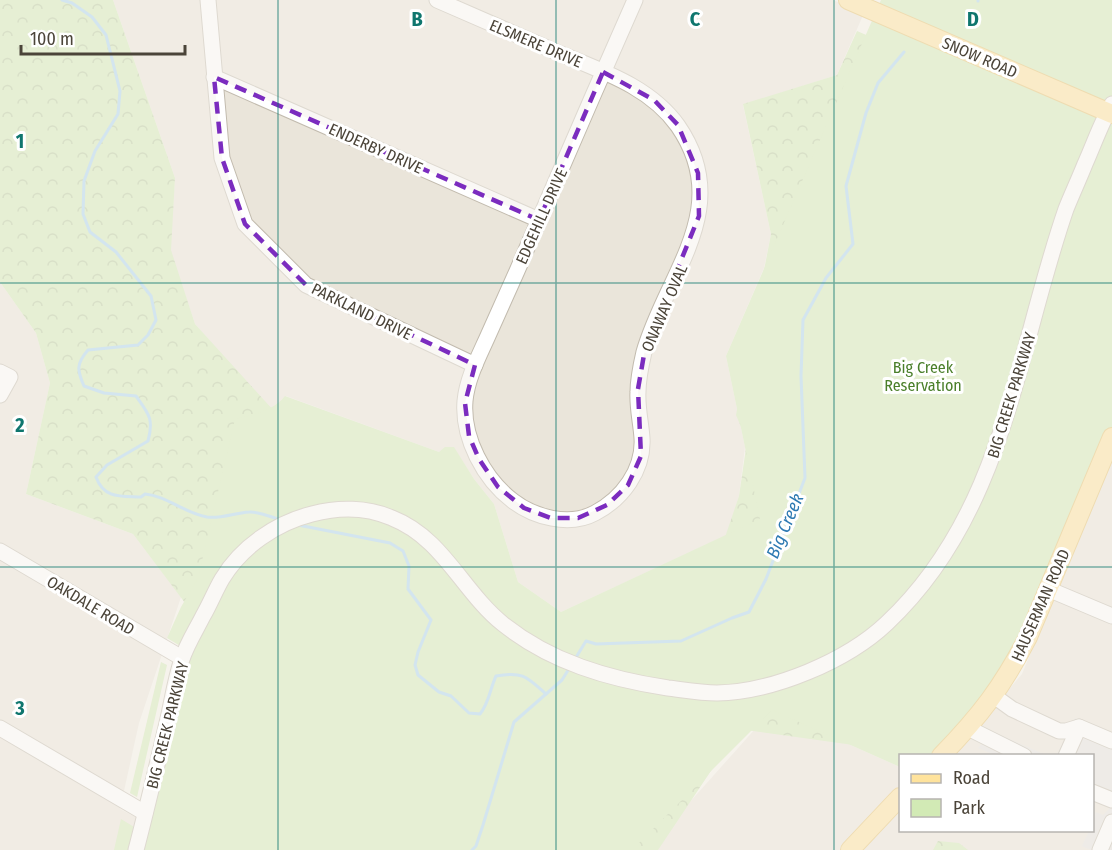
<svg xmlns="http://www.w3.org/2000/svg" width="1112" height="850" viewBox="0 0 1112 850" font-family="'Fira Sans Condensed',sans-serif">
  <defs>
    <pattern id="forest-crowns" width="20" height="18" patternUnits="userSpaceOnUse" patternTransform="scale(1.5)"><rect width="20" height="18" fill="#d2eab5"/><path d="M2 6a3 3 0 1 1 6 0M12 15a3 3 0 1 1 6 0" fill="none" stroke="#b6ca9c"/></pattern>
  </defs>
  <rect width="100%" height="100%" fill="#f6f3ec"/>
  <g fill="#eae5da">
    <path d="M113,0H833L864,13L837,75L743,105L771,234L764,268L726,356L745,447L739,496L727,535L561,612L518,582L494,504L474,479L454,448L439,452L286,396L270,410L195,324L170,250L175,178Z"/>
    <path d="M0,282L36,333L50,383L26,494L133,534L181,597L139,723L120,809L143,821L136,850H0Z"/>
    <path d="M1112,456V850H647L772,710L900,767V830H1092V756L952,755L1022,674Z"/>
  </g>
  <g fill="url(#forest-crowns)">
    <path d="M0,0H113L175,178L171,250L195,324L274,411L522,613L570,631L718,558L739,496L747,441L736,415L771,234L743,104L837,75L857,31L1112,141L882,749L739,729L658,850H169L216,644L133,534L26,494L50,383L36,333L0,282Z"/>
    <path d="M938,841L959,843L968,850H933Z"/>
  </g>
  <g fill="#d2eab5">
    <path d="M881,0H1112V433L1009,688L941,755L900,756V767L772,710L632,850H114L121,819L139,830L182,647L167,638L181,607L198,578L235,419C254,414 272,412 285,396L439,452L445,447H454L474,479L494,504L518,582L561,612L760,519L726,356Z"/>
    <path d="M161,662L167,665L137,797L130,793Z"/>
  </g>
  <g fill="#e5e3e0">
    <path d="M1075,718L1112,737V850H1091L1082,846L1089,831L1092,830L1093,822L1096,812L1103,815L1109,809V805L1093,798L1092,756H1056Z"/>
    <path d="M993,731L998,734L1046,755H995L978,748Z"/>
  </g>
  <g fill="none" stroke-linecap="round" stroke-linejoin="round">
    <g stroke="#a9d4f2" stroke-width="3">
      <path d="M62,0L72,3L92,17L106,35L120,91L118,114L95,151L84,181L83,214L90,232L116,252L151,296L156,320L148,335L138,345L88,350C76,364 77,370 84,386L104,393L136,396C149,414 154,419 148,441L107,465L96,477C104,499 121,496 141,497L145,494C167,496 184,513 207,517C221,519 234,513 249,512C258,511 271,517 281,520"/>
      <path d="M978,1V0"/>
      <path d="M298,525L390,543L403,551L409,566L408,589L431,620L418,652L415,665L418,675L439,692L451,696L469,713L480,714C489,703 490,689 496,676C523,671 527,677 546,694"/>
      <path d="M575,659L586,641L596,644L681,641L732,618L749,612L766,579L805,478L801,376L803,320L826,278L853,244L846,186L866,113L878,83L904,52"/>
      <path d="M472,850L476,846L483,825L514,722L562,680L570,667"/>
    </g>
    <g stroke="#c2bbae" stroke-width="17">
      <g id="minor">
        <path d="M208,0L222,158L245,224L306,285L475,365"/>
        <path d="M437,0C476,17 515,34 554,51C598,70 649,85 678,126C735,209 666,274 644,352C641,365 638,379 638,392C637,407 641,423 642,438C644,470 622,499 595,513C569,527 534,517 513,501C484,479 462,438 465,401C467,379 478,358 487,338C497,316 507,293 517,271C556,181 595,90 635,0"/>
        <path d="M214,77L539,220"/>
        <path d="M0,372L10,377L0,395"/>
        <path d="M0,551L182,658"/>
        <path d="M1048,589L1112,616"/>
        <path d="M994,696L1012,709L1059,731H1066L1079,727L1112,741"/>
        <path d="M0,728L145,813"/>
        <path d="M968,728L1024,756"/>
        <path d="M1066,756L1079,727"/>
        <path d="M1092,792L1112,800"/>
        <path d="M136,850C147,808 157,765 167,723C172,702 175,680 182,659C187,644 196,630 203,616C210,604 215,591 222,579C241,547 276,523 312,514C338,507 367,507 392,518C443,538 462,591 503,624C551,662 608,679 668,688C684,690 701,693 717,693C773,692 847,661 887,623C1005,512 1016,353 1066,209C1072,194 1079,179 1085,164C1094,144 1101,123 1112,104"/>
        <path d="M1100,850L1112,822"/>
      </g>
    </g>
    <g stroke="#e6c16a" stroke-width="20">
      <g id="major">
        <path d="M848,0L1112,114"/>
        <path d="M941,756C980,716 1003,686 1028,637L1112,437"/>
        <path d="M850,850L900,797"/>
      </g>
    </g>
    <use href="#minor" stroke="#fff" stroke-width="15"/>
    <use href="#major" stroke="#ffe39c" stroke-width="18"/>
  </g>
  <path d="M0 0H1112V850H0ZM603,72L654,100L678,125L698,173L699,216L645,349L638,389L641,456L628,485L607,505L578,518H551L524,508L498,487L479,459L469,436L465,403L475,365L306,285L245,224L222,158L214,77L539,220Z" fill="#f6f3ec" fill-opacity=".55" fill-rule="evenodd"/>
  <path fill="none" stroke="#7b2cbf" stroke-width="4.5" stroke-dasharray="12 8" stroke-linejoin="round" d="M603,72L654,100L678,125L698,173L699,216L645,349L638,389L641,456L628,485L607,505L578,518H551L524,508L498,487L479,459L469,436L465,403L475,365L306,285L245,224L222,158L214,77L539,220Z"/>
  <path fill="none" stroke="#0f766e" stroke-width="1.5" stroke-opacity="0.55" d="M278,0V850M556,0V850M834,0V850M0,283H1112M0,567H1112"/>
  <g text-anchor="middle" stroke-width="6" stroke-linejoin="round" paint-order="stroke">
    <g font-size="16" fill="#4b4439" stroke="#fff">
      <text transform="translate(536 43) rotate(23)" y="6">ELSMERE DRIVE</text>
      <text transform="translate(980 57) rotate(23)" y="6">SNOW ROAD</text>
      <text transform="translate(376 148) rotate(24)" y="6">ENDERBY DRIVE</text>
      <text transform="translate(541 216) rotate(-66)" y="6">EDGEHILL DRIVE</text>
      <text transform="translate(664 308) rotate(-67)" y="6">ONAWAY OVAL</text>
      <text transform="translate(362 311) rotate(26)" y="6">PARKLAND DRIVE</text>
      <text transform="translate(1011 395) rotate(-73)" y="6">BIG CREEK PARKWAY</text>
      <text transform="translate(91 605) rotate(31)" y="6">OAKDALE ROAD</text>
      <text transform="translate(1040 605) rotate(-66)" y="6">HAUSERMAN ROAD</text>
      <text transform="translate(167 725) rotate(-76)" y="6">BIG CREEK PARKWAY</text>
    </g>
    <g font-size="16" fill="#4a7f2a" stroke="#fff">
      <text x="923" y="373">Big Creek<tspan x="923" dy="18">Reservation</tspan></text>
    </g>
    <g font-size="18" font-style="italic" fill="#2e7ab2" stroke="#fff">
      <text transform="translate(785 526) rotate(-67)" y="6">Big Creek</text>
    </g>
  </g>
  <g font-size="20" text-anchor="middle" font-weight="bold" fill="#0f766e" stroke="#fff" stroke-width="6" stroke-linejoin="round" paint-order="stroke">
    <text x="417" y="26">B</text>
    <text x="695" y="26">C</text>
    <text x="973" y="26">D</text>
    <text x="20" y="148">1</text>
    <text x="20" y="432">2</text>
    <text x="20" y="715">3</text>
  </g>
  <rect x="899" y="754" width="195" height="78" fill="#ffffff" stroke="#b7b4b0" stroke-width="1.5"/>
  <rect x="911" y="774" width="30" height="9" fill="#ffe39c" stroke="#b7b4b0" stroke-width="1.5"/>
  <text x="953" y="784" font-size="18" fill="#4b4439">Road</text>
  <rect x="911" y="799" width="30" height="18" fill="#d2eab5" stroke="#b7b4b0" stroke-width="1.5"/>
  <text x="953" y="814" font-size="18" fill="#4b4439">Park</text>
  <path d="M21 45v9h164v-9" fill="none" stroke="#4b4439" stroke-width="3"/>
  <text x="30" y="45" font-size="18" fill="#4b4439" stroke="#ffffff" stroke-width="4.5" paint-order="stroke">100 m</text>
</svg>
